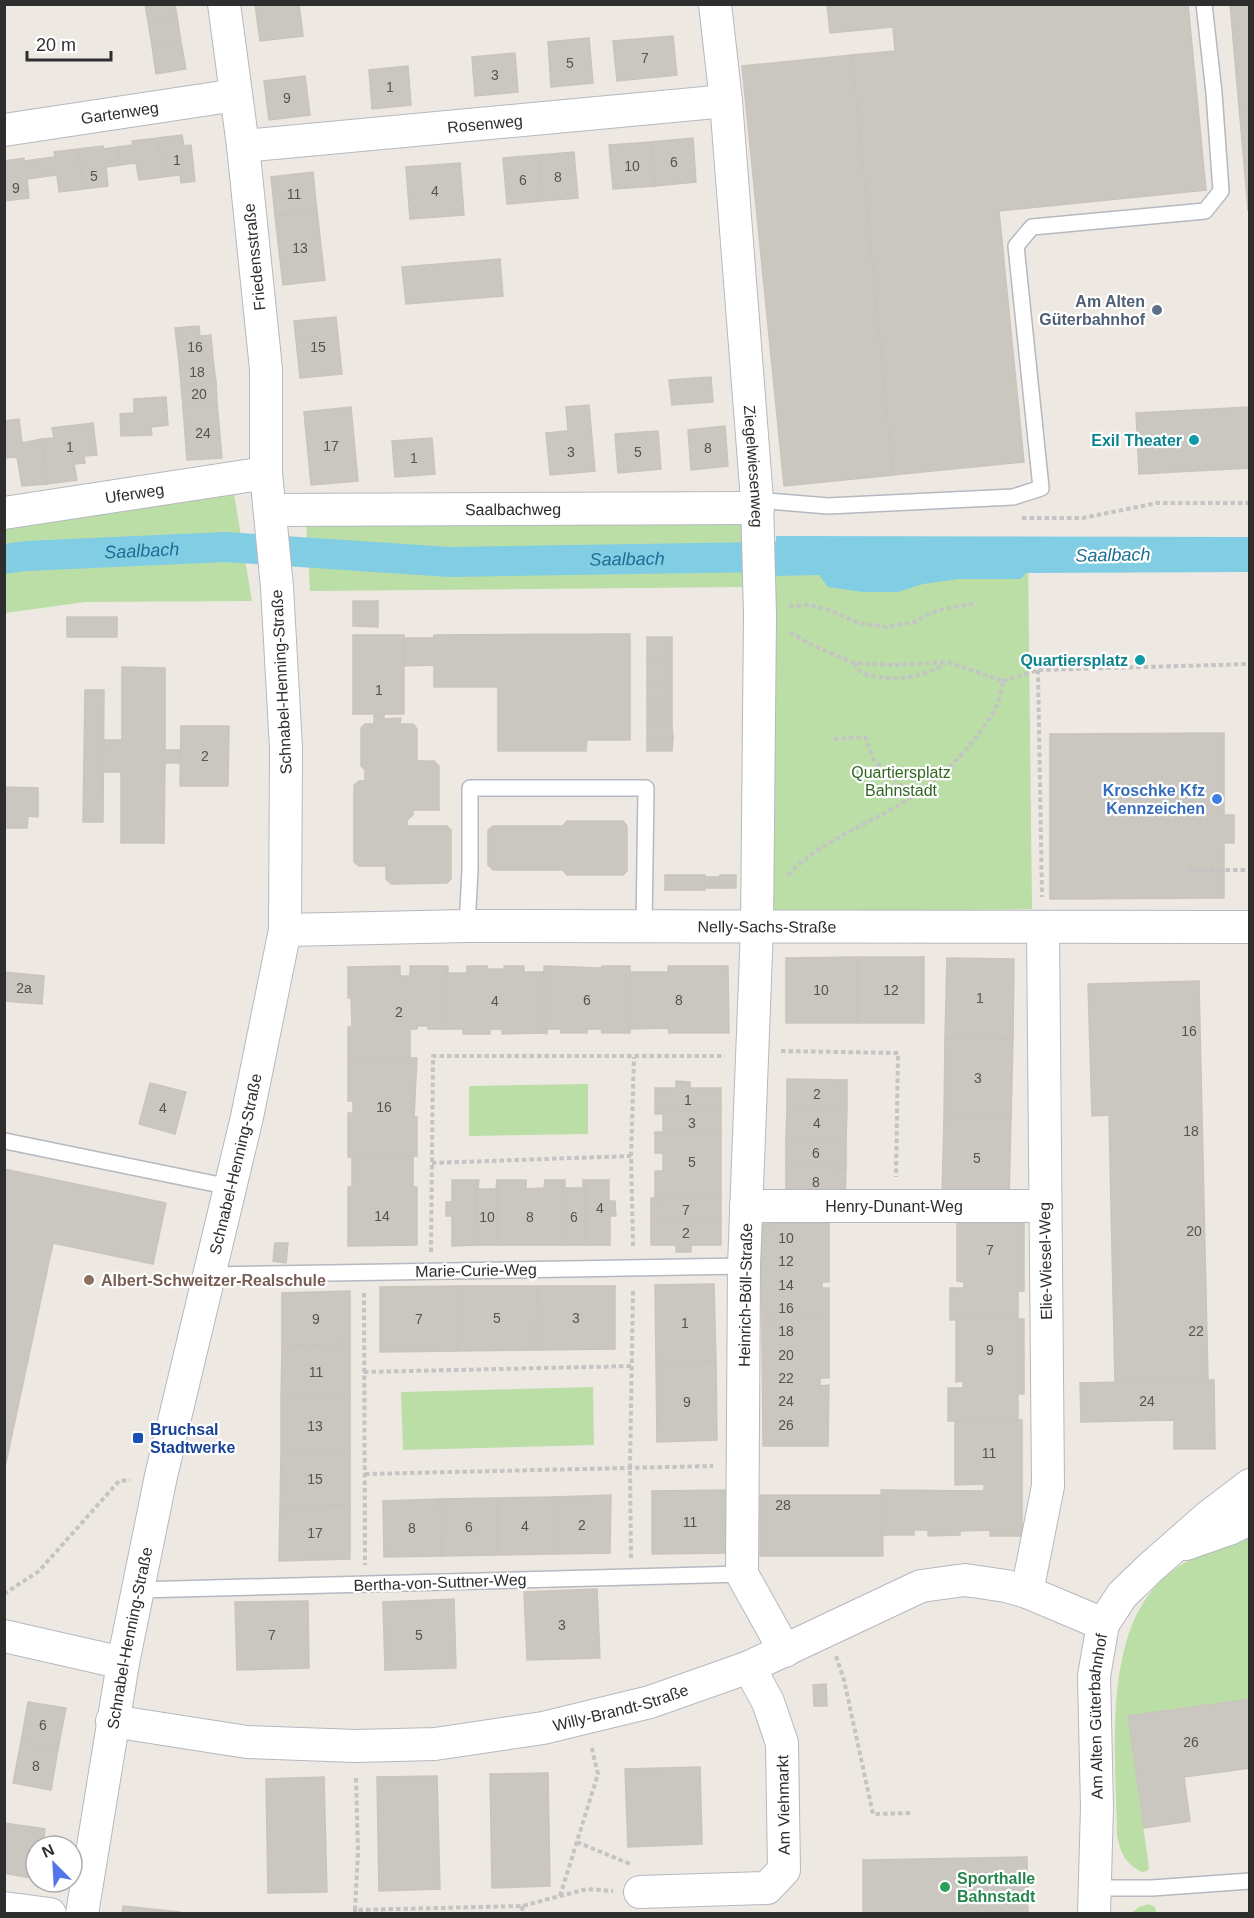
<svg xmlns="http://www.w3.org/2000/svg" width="1254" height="1918" viewBox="0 0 1254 1918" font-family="Arial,sans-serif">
  <rect width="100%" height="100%" fill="#eee8e2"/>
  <g fill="#badea5">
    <path d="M233,488L252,601L85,602L5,613V525Z"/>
    <path d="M744,518L743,587L310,591L306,521Z"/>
    <path d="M1028,554L1032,909L772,912L773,586L776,557Z"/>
    <path d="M588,1084V1134L469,1136V1086Z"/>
    <path d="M593,1387L594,1445L403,1450L401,1392Z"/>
    <path d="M1249,1531V1699L1128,1716L1149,1868L1147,1871L1142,1872C1125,1864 1120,1852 1117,1835C1116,1761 1102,1639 1159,1583C1184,1558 1218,1545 1249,1531Z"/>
    <path d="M1149,1904L1155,1907L1156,1913H1131L1139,1907Z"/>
  </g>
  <path fill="#81cde4" d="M776,536L1249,537V572L1026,573L1021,579H958L923,584L898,592H863L828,587L819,575L776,576Z"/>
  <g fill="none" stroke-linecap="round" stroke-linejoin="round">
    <path stroke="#81cde4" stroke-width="30" id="s1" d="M4,559L26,556L225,547L450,562L818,556"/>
  </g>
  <g fill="#cac6c0" stroke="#c9c4bc" stroke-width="1.5">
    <path d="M145,4H175L177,16L148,21Z"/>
    <path d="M255,4H299L303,36L260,41Z"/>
    <path d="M827,4H1188L1206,190L999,211L1024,462L893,475L852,55L895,51L893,27L830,33Z"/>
    <path d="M1230,4H1250V104L1239,106Z"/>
    <path d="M177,16L181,42L152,46L148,21Z"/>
    <path d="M673,36L677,75L617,81L613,41Z"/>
    <path d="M589,38L593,83L551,87L548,42Z"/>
    <path d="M181,42L186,69L156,74L152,46Z"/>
    <path d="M515,53L518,92L475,96L472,57Z"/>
    <path d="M852,55L893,475L784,486L742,66Z"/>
    <path d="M408,66L411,105L372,109L369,70Z"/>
    <path d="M305,76L310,115L269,120L264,81Z"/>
    <path d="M1250,104V210H1248L1239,106Z"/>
    <path d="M182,135L184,146L191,145L195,181L181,183L180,175L163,177L158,138Z"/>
    <path d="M158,138L163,177L139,180L136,163L120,165L118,147L133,145L132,141Z"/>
    <path d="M693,138L696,182L655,186L651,142Z"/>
    <path d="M651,142L655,186L613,189L609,145Z"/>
    <path d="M103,146V149L118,147L120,165L106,167L108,186L83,189L78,149Z"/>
    <path d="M78,149L83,189L59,192L57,175L41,177L39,159L55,157L54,152Z"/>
    <path d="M574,152L578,198L542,201L539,155Z"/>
    <path d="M539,155L542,201L507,204L503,158Z"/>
    <path d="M24,158V161L39,159L41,177L27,179L29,198L4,201V161Z"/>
    <path d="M460,163L464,215L410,219L406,167Z"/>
    <path d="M313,172L317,211L275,216L271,177Z"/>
    <path d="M317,211L325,280L283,285L275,216Z"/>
    <path d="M500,259L503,296L406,304L402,267Z"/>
    <path d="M336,317L342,374L300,378L294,321Z"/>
    <path d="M199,326L200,336L211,335L213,359L179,362L175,328Z"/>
    <path d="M213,359L216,382L181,385L179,362Z"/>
    <path d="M711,377L713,402L672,405L669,380Z"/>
    <path d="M216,382L217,403L183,408L181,385Z"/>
    <path d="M166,397L168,425L151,427L152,435L121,436L120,414L134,413V399Z"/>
    <path d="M217,403L222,458L187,460L183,408Z"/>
    <path d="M589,405L595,471L550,475L546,433L568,431L566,407Z"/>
    <path d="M351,407L358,481L311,485L304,412Z"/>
    <path d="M1250,407V468L1139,474L1136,413Z"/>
    <path d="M19,419L22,443L42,439L47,484L22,486L17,457L4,458V421Z"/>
    <path d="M93,423L97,455L84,456L85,463L74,464L77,480L47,484L42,439L54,438L52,428Z"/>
    <path d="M725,426L728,466L691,470L688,430Z"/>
    <path d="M658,431L661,469L618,473L615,434Z"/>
    <path d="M432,438L435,474L395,477L392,441Z"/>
    <path d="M353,601H378V627L353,626Z"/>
    <rect x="67" y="617" width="50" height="20"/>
    <path d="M630,634V740H587L586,751H498V687H434V665L404,666V638H434V635Z"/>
    <rect x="353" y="635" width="51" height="79"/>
    <rect x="647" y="637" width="25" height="25"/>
    <rect x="647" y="662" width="25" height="25"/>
    <path d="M122,667L165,668V750H181V763H165L164,843H121V772H103L104,740H122Z"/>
    <rect x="647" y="687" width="25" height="13"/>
    <path d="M85,690H104L103,822H83Z"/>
    <rect x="647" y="700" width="25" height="12"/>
    <path d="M647,712H672V725L647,726Z"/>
    <path d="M374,714H384V719L401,718L400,724H413L417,729V761H434L439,766V810H413V815L407,820V826H447L451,830V879L447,883L391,884L386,879V866H359L354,862V785L359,781H365V770L361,766V728L365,724H374Z"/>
    <path d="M672,725L673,738H647V726Z"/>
    <path d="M181,726H229L228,786H180Z"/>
    <path d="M1224,733V815H1234V843H1224V898L1050,899V734Z"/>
    <path d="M647,738H673L672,751H647Z"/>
    <path d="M4,787L38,788V817L28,816L27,828H4Z"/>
    <path d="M567,821H623L627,826V871L623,875H567L563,870H493L488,865V830L493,826H563Z"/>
    <rect x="665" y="875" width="40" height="15"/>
    <rect x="720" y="875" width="16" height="13"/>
    <rect x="705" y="877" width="15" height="11"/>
    <rect x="857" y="957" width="67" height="66"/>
    <path d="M857,957V1023H786V958Z"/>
    <path d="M947,958L1014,959L1013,1039L945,1038Z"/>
    <path d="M400,966V976H410V966H446V1029H428V1026H417V1029H410V1058H348V1027H352L351,998H348V967Z"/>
    <path d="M446,966L448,967V973H467V966H487V969H505L504,966H524V972H544V1033L502,1034V1029H490V1034H463V1029H446Z"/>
    <path d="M544,966L602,968V966H630V1033H602L601,1029H587V1033H561V1029H547V1034L544,1033Z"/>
    <path d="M668,966H728L729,1033H669L668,1028L630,1029V972H668Z"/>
    <path d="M4,972L44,976L42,1004L4,1001Z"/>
    <path d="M1199,981L1208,1381L1115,1383L1109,1115L1092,1116L1088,984Z"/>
    <path d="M945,1038L1013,1039L1011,1119L944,1118Z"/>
    <path d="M348,1058H417L414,1117H417V1156L348,1157V1113H353V1101H348Z"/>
    <path d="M787,1079L847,1080V1109H787Z"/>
    <path d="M676,1081L690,1082V1088H721V1111L655,1112V1088H676Z"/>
    <path d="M150,1083L186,1092L175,1134L139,1124Z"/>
    <path d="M787,1109H847L846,1139L786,1137Z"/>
    <path d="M721,1111V1134H655V1132H663V1114H655V1112Z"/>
    <path d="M944,1118L1011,1119L1009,1199L942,1198Z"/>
    <path d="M655,1134H721V1199L655,1200V1171H663V1153H655Z"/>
    <path d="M786,1137L846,1139V1168L786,1167Z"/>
    <path d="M352,1156H413V1187H417V1245L348,1246V1187H352Z"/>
    <path d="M786,1167L846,1168L845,1197L786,1196Z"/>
    <path d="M4,1169L166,1203L153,1264L53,1243L4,1472Z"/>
    <path d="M452,1180H476L477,1245L452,1246V1216H446V1202H452Z"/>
    <path d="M476,1180H479L478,1189H496L497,1180V1245H477Z"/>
    <path d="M497,1180H526V1189L544,1188L545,1180H563V1245H497Z"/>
    <path d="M563,1180H565V1188H583V1180H585V1245H563Z"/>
    <path d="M585,1180H609V1201H615L616,1216H610V1245H585Z"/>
    <path d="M651,1198H655V1200L721,1199V1221H651Z"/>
    <path d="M1024,1217V1291H1018V1319L950,1320V1288H964V1282L957,1281V1218Z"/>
    <path d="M651,1221H721V1245H691V1252H676V1245H651Z"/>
    <path d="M829,1223V1282H822V1288H829V1319L762,1320L761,1224Z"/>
    <path d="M275,1243H288L286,1263L273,1261Z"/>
    <path d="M714,1284L716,1361L656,1364L655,1285Z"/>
    <path d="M458,1286V1351L380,1352V1287Z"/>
    <path d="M458,1286H537L536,1350L458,1351Z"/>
    <path d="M537,1286H615V1349L536,1350Z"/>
    <path d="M350,1291V1344L282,1346V1293Z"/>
    <path d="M829,1319V1378H820V1386L829,1385L828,1446H763L762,1320Z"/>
    <path d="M956,1319H1024V1394H1018V1421H948V1388H963V1381L956,1382Z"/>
    <path d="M350,1344V1398L281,1400L282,1346Z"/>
    <path d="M716,1361L717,1440L657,1442L656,1364Z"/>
    <path d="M1214,1380L1215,1449H1174V1420L1081,1422L1080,1383Z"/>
    <path d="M350,1398V1451L281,1453V1400Z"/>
    <path d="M1022,1420V1536H990V1530L960,1531V1535L928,1536V1530H914V1535H883L881,1490L984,1491V1484L955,1485V1421Z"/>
    <path d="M350,1451V1505L280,1507L281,1453Z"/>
    <path d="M728,1490V1553L652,1554V1491Z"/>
    <path d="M611,1495L610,1553L554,1554V1497Z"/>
    <path d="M760,1495H882L883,1556H760Z"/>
    <path d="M554,1497V1554L497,1555V1498Z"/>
    <path d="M497,1498V1555L441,1556L440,1499Z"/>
    <path d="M440,1499L441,1556L384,1557L383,1501Z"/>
    <path d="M350,1505V1559L279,1561L280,1507Z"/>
    <path d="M597,1589L600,1658L527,1660L524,1592Z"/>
    <path d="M454,1599L456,1668L385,1670L383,1602Z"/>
    <path d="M308,1601L309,1668L237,1670L235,1602Z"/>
    <path d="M826,1684L827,1706H814L813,1685Z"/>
    <path d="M1250,1699V1768L1184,1777L1190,1821L1144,1828L1128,1716Z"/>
    <path d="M28,1702L66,1708L58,1749L21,1742Z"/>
    <path d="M21,1742L58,1749L51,1790L13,1783Z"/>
    <path d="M700,1767L702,1844L628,1847L625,1769Z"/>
    <path d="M548,1773L550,1886L492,1888L490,1774Z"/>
    <path d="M437,1776L440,1889L379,1891L377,1777Z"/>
    <path d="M324,1777L327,1892L268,1893L266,1779Z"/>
    <path d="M4,1823L45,1829L43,1846H36V1861L34,1860L32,1878L4,1873Z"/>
    <path d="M1027,1857L1028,1914H863V1860Z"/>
    <path d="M123,1906L180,1912V1914H122Z"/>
  </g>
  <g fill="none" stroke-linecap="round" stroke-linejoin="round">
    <g stroke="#b5b8c0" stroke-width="18">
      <g id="service">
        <path d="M757,500L828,506L1013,497L1041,488L1016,246L1032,227L1205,211L1221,191L1214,93L1204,4"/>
        <path d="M467,926L470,870V788H646L644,928"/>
        <path d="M5,1141L230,1187"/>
        <path d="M208,1275L744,1266"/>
        <path d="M138,1590L742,1574"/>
        <path d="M1095,1888H1152L1250,1881"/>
      </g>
    </g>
    <g stroke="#b5b8c0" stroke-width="34">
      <g id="minor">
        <path id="s2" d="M715,4L726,101L757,500L760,615L757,928L744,1266L742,1574L785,1651"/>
        <path id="s3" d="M4,130L236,95"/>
        <path id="s4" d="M243,146L726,101"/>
        <path id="s5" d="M270,510L758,508"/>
        <path id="s6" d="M4,513L266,473"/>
        <path id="s7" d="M285,930L467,926L1250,927"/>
        <path id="s8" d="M746,1206H1045"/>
        <path d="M1186,1544L1229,1529L1250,1519"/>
        <path d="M1027,1592L1048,1486L1043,928"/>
        <path d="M4,1636L123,1663"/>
        <path id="s9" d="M112,1721L247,1742L356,1746L435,1744L543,1728L650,1702L749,1667L921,1586L965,1580L1006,1586L1027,1592L1103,1624"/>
        <path d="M640,1892L767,1888L784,1870L782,1743L768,1702L749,1667"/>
        <path d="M4,1908L50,1914"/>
        <path id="s10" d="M82,1914L123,1663L161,1476L247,1117L285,930L286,748L277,587L266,473V369L243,146L224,4"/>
        <path id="s11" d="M1094,1914L1097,1807L1094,1676L1103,1624L1122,1595L1150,1568L1208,1517L1250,1485"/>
      </g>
    </g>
    <g stroke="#c4c4c4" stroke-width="4" stroke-dasharray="4.5 3" stroke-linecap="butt">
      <path d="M1022,518H1083L1157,503H1250"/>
      <path d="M789,606L810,605L832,611L858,623L887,627L914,622L938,610L977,603"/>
      <path d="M854,663L861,673C894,682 915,680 945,664"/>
      <path d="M1038,670L1042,897"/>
      <path d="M1003,681L1038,670L1250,664"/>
      <path d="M834,739L865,737L874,760L913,797"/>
      <path d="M1188,870H1250"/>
      <path d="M788,875C822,839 871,824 912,797C943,778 975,743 994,711C999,703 1001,690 1003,681L948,662L893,665L854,663L812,645L789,632"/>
      <path d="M781,1051L898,1053L896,1177"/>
      <path d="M432,1163L631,1156"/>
      <path d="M633,1246L631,1156L634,1057"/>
      <path d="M431,1252L433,1056H725"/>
      <path d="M364,1293L365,1565"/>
      <path d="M364,1372L632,1366"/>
      <path d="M365,1474L713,1466"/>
      <path d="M631,1558L630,1468L633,1289"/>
      <path d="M4,1594L39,1571L119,1481L130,1480"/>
      <path d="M836,1656L844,1680L873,1814L912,1813"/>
      <path d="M577,1842L630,1864"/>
      <path d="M560,1896L598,1774L591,1745"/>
      <path d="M522,1906L523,1914"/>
      <path d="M355,1910L358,1852L356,1776"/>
      <path d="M355,1914V1910L522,1906L587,1889L613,1891"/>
    </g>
    <use href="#service" stroke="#fff" stroke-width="15"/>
    <use href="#minor" stroke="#fff" stroke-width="32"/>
  </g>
  <circle fill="#5c6f8a" stroke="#fff" stroke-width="2" cx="1157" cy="310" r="6"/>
  <g fill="#0f9aa8" stroke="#fff" stroke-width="2">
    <circle cx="1194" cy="440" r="6"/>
    <circle cx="1140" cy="660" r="6"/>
  </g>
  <circle fill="#3f7fe0" stroke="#fff" stroke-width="2" cx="1217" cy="799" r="6"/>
  <circle fill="#8d6e63" stroke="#fff" stroke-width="2" cx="89" cy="1280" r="6"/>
  <rect fill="#1a4fb4" stroke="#fff" stroke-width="2" x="132" y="1432" width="12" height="12" rx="3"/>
  <circle fill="#2e9e5b" stroke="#fff" stroke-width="2" cx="945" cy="1887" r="6"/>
  <g text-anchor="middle" stroke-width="4.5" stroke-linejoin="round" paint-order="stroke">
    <g font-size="14" fill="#555452">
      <text x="645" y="63">7</text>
      <text x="570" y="68">5</text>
      <text x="495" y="80">3</text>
      <text x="390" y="92">1</text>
      <text x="287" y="103">9</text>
      <text x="177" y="165">1</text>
      <text x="674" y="167">6</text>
      <text x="632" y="171">10</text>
      <text x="94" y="181">5</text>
      <text x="558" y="182">8</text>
      <text x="523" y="185">6</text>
      <text x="16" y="193">9</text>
      <text x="435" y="196">4</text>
      <text x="294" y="199">11</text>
      <text x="300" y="253">13</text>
      <text x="195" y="352">16</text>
      <text x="318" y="352">15</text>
      <text x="197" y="377">18</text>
      <text x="199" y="399">20</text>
      <text x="203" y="438">24</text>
      <text x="331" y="451">17</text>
      <text x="70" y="452">1</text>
      <text x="708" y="453">8</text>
      <text x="571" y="457">3</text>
      <text x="638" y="457">5</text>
      <text x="414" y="463">1</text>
      <text x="379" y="695">1</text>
      <text x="205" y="761">2</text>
      <text x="24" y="993">2a</text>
      <text x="821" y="995">10</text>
      <text x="891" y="995">12</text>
      <text x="980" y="1003">1</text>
      <text x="587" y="1005">6</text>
      <text x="679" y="1005">8</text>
      <text x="495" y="1006">4</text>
      <text x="399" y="1017">2</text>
      <text x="1189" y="1036">16</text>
      <text x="978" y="1083">3</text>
      <text x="817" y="1099">2</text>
      <text x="688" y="1105">1</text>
      <text x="384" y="1112">16</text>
      <text x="163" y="1113">4</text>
      <text x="692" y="1128">3</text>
      <text x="817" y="1128">4</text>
      <text x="1191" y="1136">18</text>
      <text x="816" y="1158">6</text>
      <text x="977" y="1163">5</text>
      <text x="692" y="1167">5</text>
      <text x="816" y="1187">8</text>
      <text x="600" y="1213">4</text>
      <text x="686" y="1215">7</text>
      <text x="382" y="1221">14</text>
      <text x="487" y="1222">10</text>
      <text x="530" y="1222">8</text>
      <text x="574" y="1222">6</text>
      <text x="1194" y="1236">20</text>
      <text x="686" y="1238">2</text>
      <text x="786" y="1243">10</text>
      <text x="990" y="1255">7</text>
      <text x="786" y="1266">12</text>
      <text x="786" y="1290">14</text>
      <text x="786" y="1313">16</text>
      <text x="497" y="1323">5</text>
      <text x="576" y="1323">3</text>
      <text x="316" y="1324">9</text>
      <text x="419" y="1324">7</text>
      <text x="685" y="1328">1</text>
      <text x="786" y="1336">18</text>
      <text x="1196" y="1336">22</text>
      <text x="990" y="1355">9</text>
      <text x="786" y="1360">20</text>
      <text x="316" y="1377">11</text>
      <text x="786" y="1383">22</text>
      <text x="786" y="1406">24</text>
      <text x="1147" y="1406">24</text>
      <text x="687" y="1407">9</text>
      <text x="786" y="1430">26</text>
      <text x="315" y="1431">13</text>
      <text x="989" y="1458">11</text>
      <text x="315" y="1484">15</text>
      <text x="783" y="1510">28</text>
      <text x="690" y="1527">11</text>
      <text x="582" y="1530">2</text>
      <text x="525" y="1531">4</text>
      <text x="469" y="1532">6</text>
      <text x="412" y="1533">8</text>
      <text x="315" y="1538">17</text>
      <text x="562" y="1630">3</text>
      <text x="272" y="1640">7</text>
      <text x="419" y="1640">5</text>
      <text x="43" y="1730">6</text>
      <text x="1191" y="1747">26</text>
      <text x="36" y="1771">8</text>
    </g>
    <g font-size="16" fill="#2e2e2e" stroke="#fff">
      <text dy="6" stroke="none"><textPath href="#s3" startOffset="117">Gartenweg</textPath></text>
      <text dy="6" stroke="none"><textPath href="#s4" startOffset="243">Rosenweg</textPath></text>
      <text transform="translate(254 257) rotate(-96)" y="6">Friedensstraße</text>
      <text dy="6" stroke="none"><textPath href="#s2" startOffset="464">Ziegelwiesenweg</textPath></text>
      <text dy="6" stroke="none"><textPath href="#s6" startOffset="132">Uferweg</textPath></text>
      <text dy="6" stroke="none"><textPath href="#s5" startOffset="243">Saalbachweg</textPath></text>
      <text transform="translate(281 682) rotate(-93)" y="6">Schnabel-Henning-Straße</text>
      <text dy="6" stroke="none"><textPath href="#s7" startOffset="482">Nelly-Sachs-Straße</textPath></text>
      <text dy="6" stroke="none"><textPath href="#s10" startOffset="766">Schnabel-Henning-Straße</textPath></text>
      <text dy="6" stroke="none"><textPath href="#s8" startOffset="148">Henry-Dunant-Weg</textPath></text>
      <text transform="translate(1045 1261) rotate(-91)" y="6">Elie-Wiesel-Weg</text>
      <text transform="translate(476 1270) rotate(-1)" y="6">Marie-Curie-Weg</text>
      <text transform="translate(745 1295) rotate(-89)" y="6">Heinrich-Böll-Straße</text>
      <text transform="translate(440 1582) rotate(-2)" y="6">Bertha-von-Suttner-Weg</text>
      <text dy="6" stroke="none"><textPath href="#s10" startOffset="280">Schnabel-Henning-Straße</textPath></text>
      <text dy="6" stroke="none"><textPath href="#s9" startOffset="514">Willy-Brandt-Straße</textPath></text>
      <text dy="6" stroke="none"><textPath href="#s11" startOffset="198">Am Alten Güterbahnhof</textPath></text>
      <text transform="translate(783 1805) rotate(-91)" y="6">Am Viehmarkt</text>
    </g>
    <g font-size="16" font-weight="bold" fill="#4e5e75" stroke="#fff" text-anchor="end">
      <text x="1145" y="307">Am Alten<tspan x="1145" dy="18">Güterbahnhof</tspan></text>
    </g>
    <g font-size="16" font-weight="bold" fill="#0d838f" stroke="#fff" text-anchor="end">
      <text x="1182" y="446">Exil Theater</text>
      <text x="1128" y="666">Quartiersplatz</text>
    </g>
    <g font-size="16" fill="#336623" stroke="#fff">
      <text x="901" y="778">Quartiersplatz<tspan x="901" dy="18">Bahnstadt</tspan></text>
    </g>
    <g font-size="16" font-weight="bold" fill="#366cbe" stroke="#fff" text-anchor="end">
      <text x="1205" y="796">Kroschke Kfz<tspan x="1205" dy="18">Kennzeichen</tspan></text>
    </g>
    <g font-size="16" font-weight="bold" fill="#785e54" stroke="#fff" text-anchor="start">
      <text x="101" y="1286">Albert-Schweitzer-Realschule</text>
    </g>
    <g font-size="16" font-weight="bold" fill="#164399" stroke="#fff" text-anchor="start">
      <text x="150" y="1435">Bruchsal<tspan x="150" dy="18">Stadtwerke</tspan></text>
    </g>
    <g font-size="16" font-weight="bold" fill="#27864d" stroke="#fff" text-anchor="start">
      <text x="957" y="1884">Sporthalle<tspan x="957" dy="18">Bahnstadt</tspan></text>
    </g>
    <g font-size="18" font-style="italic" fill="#1c6f94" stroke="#fff">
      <text dy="6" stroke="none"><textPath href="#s1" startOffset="138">Saalbach</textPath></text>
      <text transform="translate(1113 555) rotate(-1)" y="6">Saalbach</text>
      <text dy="6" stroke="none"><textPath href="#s1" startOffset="624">Saalbach</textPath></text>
    </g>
  </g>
  <rect width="1254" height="1918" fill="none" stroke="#2e2e2e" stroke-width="12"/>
  <g transform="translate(54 1864) rotate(336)"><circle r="28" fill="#ffffff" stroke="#ababab" stroke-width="1.5"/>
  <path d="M0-4.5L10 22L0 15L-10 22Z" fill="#5475e9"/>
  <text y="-9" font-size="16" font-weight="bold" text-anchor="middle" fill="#2e2e2e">N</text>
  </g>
  <path d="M27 51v9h84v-9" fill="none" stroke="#2e2e2e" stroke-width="3"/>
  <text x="36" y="51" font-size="18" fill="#2e2e2e" stroke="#ffffff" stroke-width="4.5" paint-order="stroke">20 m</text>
</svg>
